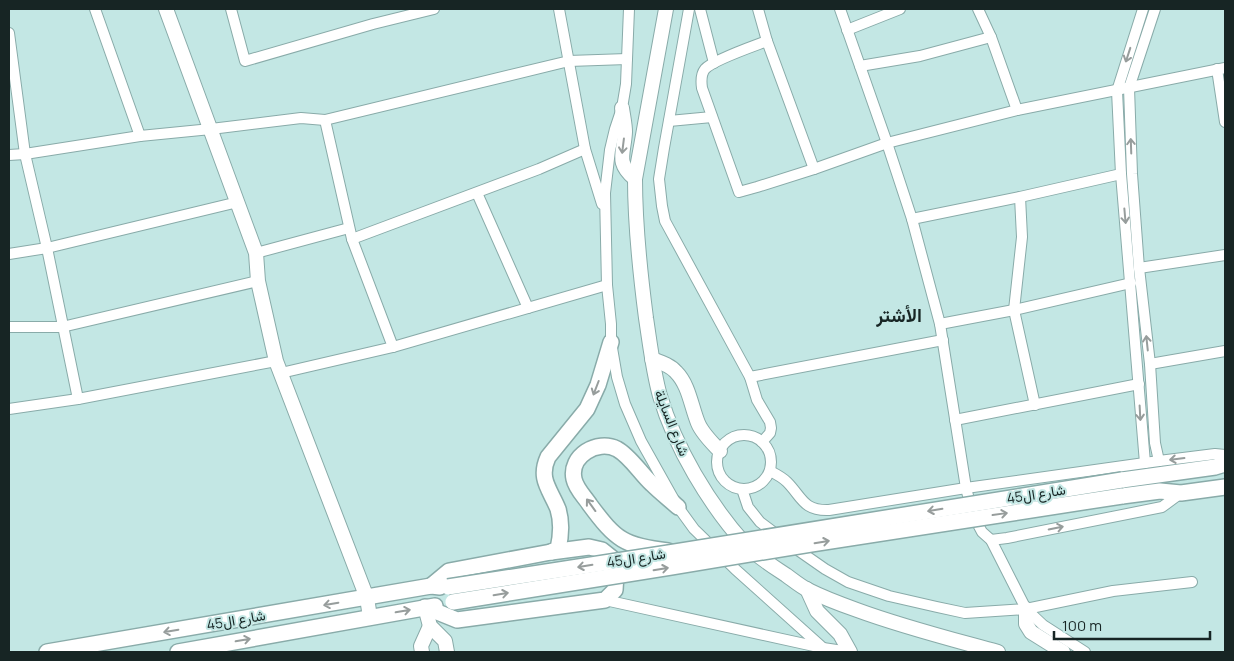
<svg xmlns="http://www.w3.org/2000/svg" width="1234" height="661" viewBox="0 0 1234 661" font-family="Manrope,Vazirmatn,sans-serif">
  <rect width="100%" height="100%" fill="#c3e7e4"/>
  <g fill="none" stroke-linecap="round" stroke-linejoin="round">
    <g stroke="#89aba9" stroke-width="12">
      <g id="street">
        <path d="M95,9L140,136"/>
        <path d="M231,9L245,61L373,24L434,9"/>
        <path d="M559,9L585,149L602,204"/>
        <path d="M629,9L626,84L622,108L615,129L610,150L605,193L607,285L611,324V342L617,377L625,404L641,441L678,507L694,529L735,569L823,648"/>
        <path d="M689,9L664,148L659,179L662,206L665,221L750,377L757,400L770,422L771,428L770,433L762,442"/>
        <path d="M700,9L714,63"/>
        <path d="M758,9L767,41L814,169"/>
        <path d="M840,9L887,143L912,219L940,324L966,488L973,515L982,532L991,540L1026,609L1043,625L1085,652"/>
        <path d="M978,9L991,37L1017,110"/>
        <path d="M1143,9L1117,91L1121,174L1145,463"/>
        <path d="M1155,9L1129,88L1132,174L1139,268L1150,364L1155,443L1159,461"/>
        <path d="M847,30L900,9"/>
        <path d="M9,33L25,154L47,248L78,399"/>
        <path d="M767,41C754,46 713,60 705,69C701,74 701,81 702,88L739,192L757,187L814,169L887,143L1017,110L1225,68"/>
        <path d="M860,66L920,56L991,37"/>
        <path d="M1217,69L1225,122"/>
        <path d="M325,120L352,239L393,347"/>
        <path d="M669,121L712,117"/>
        <path d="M9,155L25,154L140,136L211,129L301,118L325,120L569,61L627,59"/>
        <path d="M477,193L528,308"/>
        <path d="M1020,197L1022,237L1014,310L1035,405"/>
        <path d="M912,219L1020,197L1121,174"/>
        <path d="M352,239L539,169L585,149"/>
        <path d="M256,253L349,228"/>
        <path d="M9,254L47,248L238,202"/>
        <path d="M1139,268L1225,255"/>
        <path d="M940,324L1014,310L1131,283"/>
        <path d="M9,327H62L258,281"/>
        <path d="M1150,364L1225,351"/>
        <path d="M281,373L393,347L607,285"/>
        <path d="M750,377L943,340"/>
        <path d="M9,409L78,399L276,361"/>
        <path d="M955,420L1139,384"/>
        <circle cx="744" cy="462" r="27"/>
        <path d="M770,471C776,474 782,477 787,482C802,497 803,511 829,510L966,488L1159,461L1215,454L1225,455"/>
        <path d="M742,489L748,507L760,522L792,546L825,569L848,582L889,596L937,607L965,613L1026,609L1113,591L1192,582"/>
        <path d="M991,540L1007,538L1162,507L1181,493"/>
        <path d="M605,600L823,648L850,652"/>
      </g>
    </g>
    <g stroke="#89aba9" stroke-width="16">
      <g id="secondary">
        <path d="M166,9L256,253L258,281L276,361L367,598L370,617"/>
        <path d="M666,9L635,179C635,226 640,272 646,318C650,344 653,371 660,396C675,447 709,504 744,543C756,556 771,565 786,575C793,580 800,586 808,590C824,598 840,604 857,610C903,627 951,639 998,652"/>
        <path d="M622,108C623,116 625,124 625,132C624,154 615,162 635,179"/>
        <path d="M652,359C660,362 670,365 676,372C689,385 691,406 698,423C702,433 712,443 720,451"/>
        <path d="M807,589L817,611L840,634L850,652"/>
        <path d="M425,607L430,626L445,641L447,652"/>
        <path d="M1026,609V624L1031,632L1063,652"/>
        <path d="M422,652L421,646L430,626"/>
      </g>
    </g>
    <g stroke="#89aba9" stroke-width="18">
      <g id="primary">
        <path d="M1122,480L1215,467L1225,464"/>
        <path d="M1122,496L1160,491L1181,493L1225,487"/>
        <path d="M668,551C624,546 616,540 590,505C585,497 576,489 574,479C569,456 597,439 617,449C630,456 641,474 652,484C660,492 669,499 678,507"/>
        <path d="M551,552L558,549C561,536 562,522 558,509C550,489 538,479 548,457L587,409L598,385L611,342"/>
        <path d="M425,607L457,620L605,600L615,590L616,574L612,558L602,550L589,547L551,552L449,571L431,586"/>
        <path d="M47,652L431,586L440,587"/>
        <path d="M178,652L435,606"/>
      </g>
    </g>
    <use href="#street" stroke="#fff" stroke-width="10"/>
    <use href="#secondary" stroke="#fff" stroke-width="14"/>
    <use href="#primary" stroke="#fff" stroke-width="15"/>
    <g stroke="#89aba9" stroke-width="18" stroke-linecap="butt">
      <g id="primary-bridge">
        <path d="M448,587L675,552L1122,480"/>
        <path d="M453,602L671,567L811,544L1122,496"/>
      </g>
    </g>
    <use href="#primary-bridge" stroke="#fff" stroke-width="15"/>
  </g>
  <defs><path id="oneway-shaft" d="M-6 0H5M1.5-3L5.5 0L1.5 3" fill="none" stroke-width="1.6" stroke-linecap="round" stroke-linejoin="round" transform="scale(1.25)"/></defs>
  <g stroke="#979d9c">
    <use href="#oneway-shaft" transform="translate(1128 55) rotate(108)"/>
    <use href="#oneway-shaft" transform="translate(623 146) rotate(97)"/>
    <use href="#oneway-shaft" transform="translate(1131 146) rotate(-92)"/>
    <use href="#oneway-shaft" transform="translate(1125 216) rotate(85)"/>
    <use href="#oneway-shaft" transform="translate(1147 343) rotate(-96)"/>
    <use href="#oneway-shaft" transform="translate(596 388) rotate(111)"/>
    <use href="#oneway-shaft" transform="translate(1140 413) rotate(87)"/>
    <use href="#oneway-shaft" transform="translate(1177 459) rotate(173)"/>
    <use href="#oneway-shaft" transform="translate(591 505) rotate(-126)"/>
    <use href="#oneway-shaft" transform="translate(935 510) rotate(171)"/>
    <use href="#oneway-shaft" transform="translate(1000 514) rotate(-8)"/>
    <use href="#oneway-shaft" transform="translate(1056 528) rotate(-11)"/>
    <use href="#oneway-shaft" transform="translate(822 542) rotate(-9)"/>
    <use href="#oneway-shaft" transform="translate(585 566) rotate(171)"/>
    <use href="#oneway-shaft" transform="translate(661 569) rotate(-9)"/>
    <use href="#oneway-shaft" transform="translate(501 594) rotate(-9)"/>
    <use href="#oneway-shaft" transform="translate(331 604) rotate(170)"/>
    <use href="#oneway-shaft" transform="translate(403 611) rotate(-10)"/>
    <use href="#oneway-shaft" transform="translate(171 631) rotate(170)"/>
    <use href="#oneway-shaft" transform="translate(243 640) rotate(-10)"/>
  </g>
  <g text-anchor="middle" stroke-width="4" stroke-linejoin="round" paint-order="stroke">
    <g font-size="14" fill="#172524" stroke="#c3e7e4">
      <text transform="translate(672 423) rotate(68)" y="5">شارع السايلة</text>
      <text transform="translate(1036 494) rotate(-9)" y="5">شارع ال45</text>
      <text transform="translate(636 558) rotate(-9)" y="5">شارع ال45</text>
      <text transform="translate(236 620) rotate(-10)" y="5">شارع ال45</text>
    </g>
    <g font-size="19" font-weight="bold" fill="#172524" stroke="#c3e7e4">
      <text x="899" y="322">الأشتر</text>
    </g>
  </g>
  <rect width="1234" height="661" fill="none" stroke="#172524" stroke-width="20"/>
  <path d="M1054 631v8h156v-8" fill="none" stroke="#172524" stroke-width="2.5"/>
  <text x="1062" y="631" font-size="15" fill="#172524" stroke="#c3e7e4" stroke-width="4" paint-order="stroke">100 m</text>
</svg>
